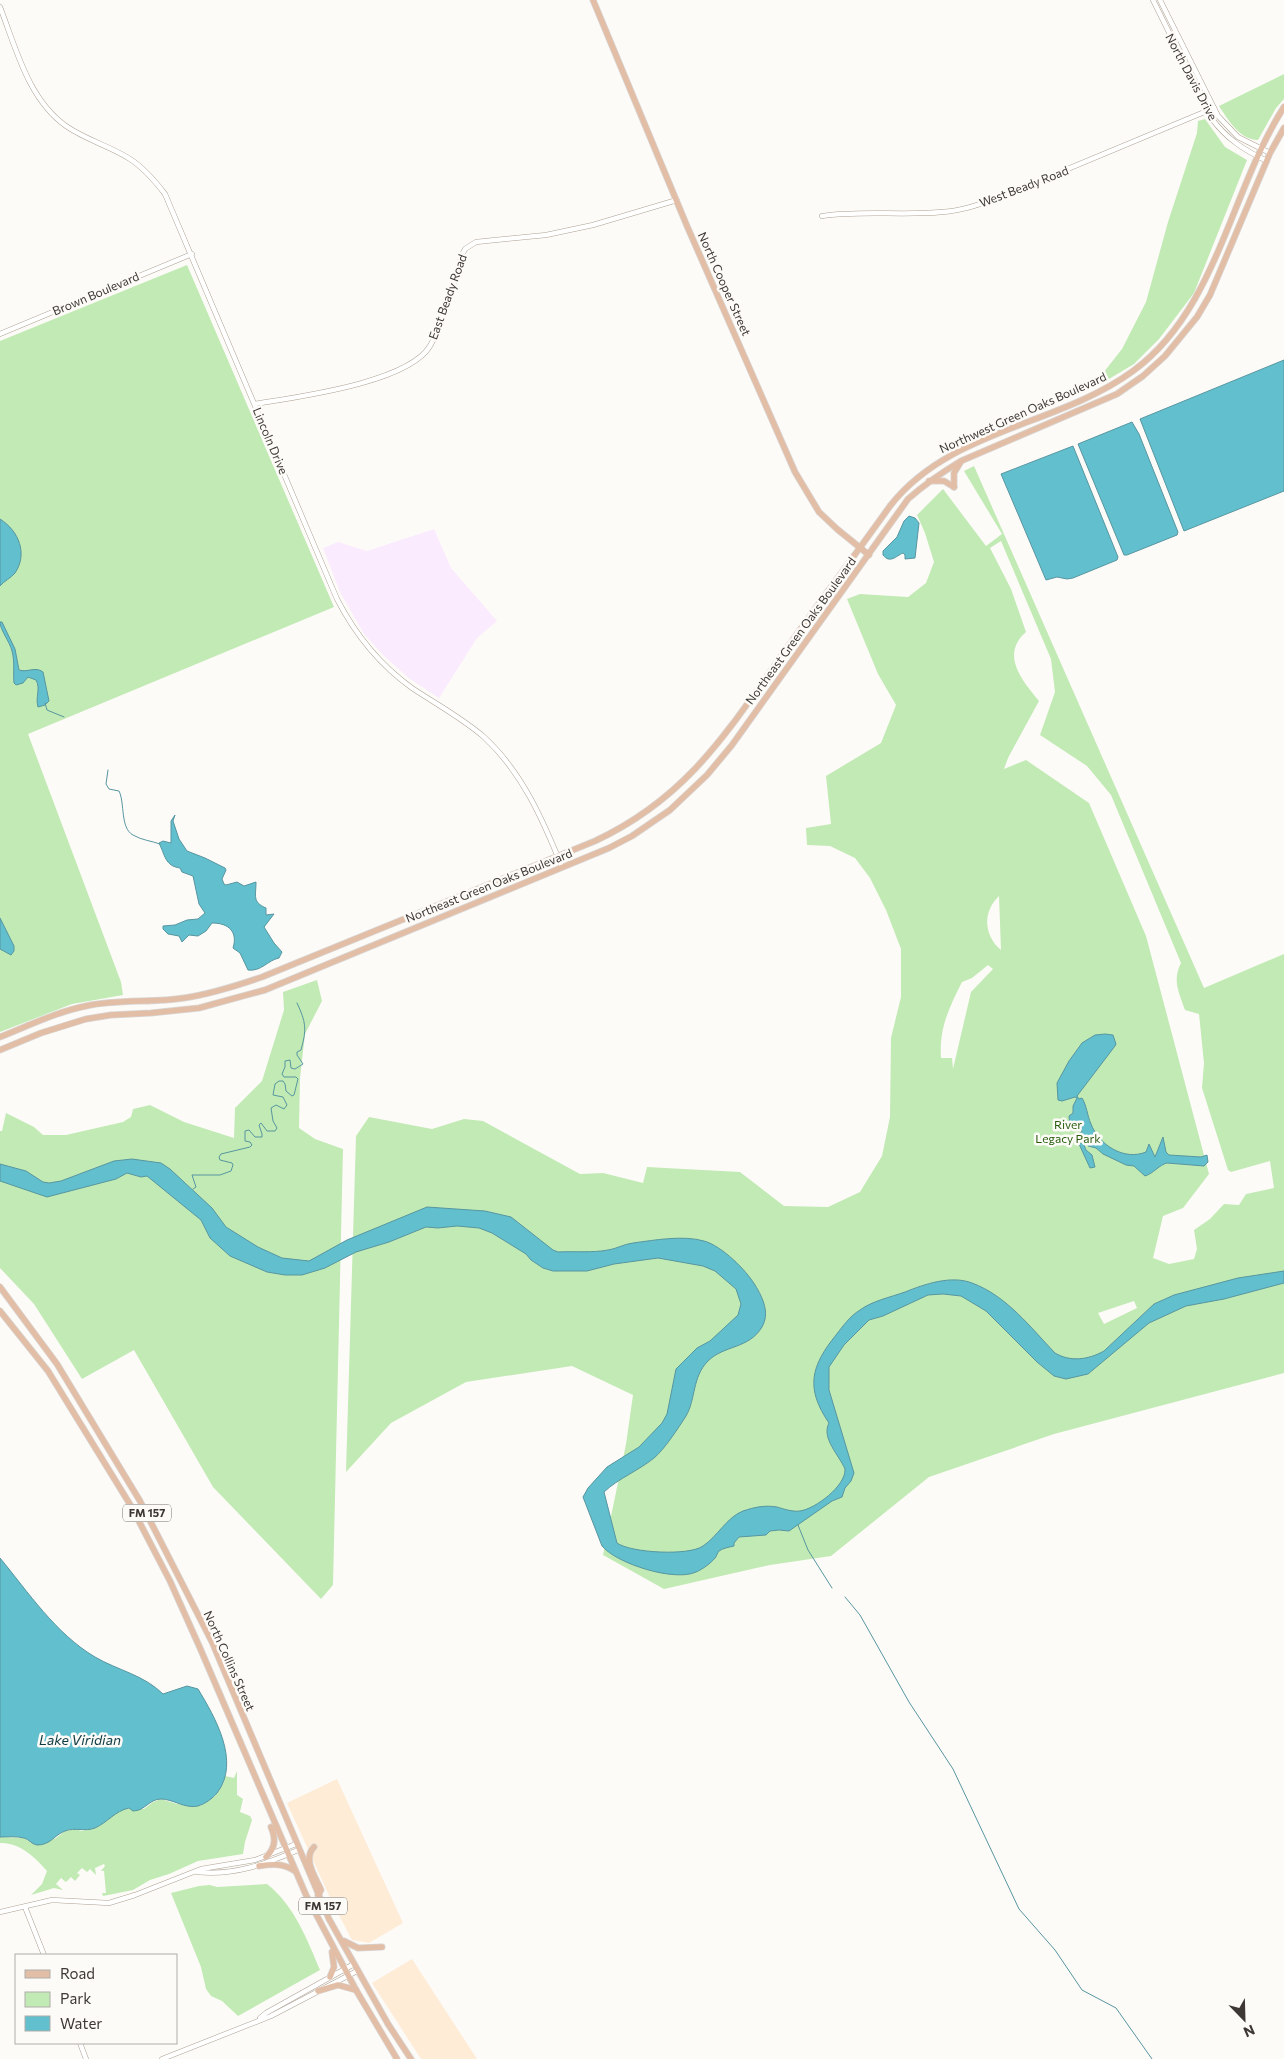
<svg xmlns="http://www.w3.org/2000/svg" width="1284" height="2059" viewBox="0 0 1284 2059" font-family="Commissioner,sans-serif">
  <rect width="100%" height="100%" fill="#fdfbf8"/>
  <g fill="#feecd7">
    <path d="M337,1779L403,1923L369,1943L352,1940L332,1902L287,1803Z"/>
    <path d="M412,1959L477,2059H421L372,1983Z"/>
  </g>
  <path fill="#fbebfe" d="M434,529L451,568L497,621L477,638L439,698L410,679L384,656L364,634L340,592L323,548L338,542L367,551Z"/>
  <g fill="#c2eab4" fill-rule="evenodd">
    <path d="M1284,74V99L1276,108L1258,140C1240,140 1228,120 1219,106Z"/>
    <path d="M1205,119L1225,147L1247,160L1194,293L1159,339L1134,364L1099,385L1059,401L1100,377L1122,349L1146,302L1168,222L1197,133L1198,121Z"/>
    <path d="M187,265L334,607L28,734L121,982L123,995L72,1004L0,1032V341Z"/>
    <path d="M974,466L1204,988L1284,954V1373L1054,1434L929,1477L831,1556L770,1565L664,1589L603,1555L626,1444L633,1395L572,1366L466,1382L391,1423L346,1472L356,1136L369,1117L432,1129L464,1119L483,1121L580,1174L603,1173L643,1183L647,1167L740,1172L784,1206L828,1207L860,1192L882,1156L890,1117L891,1038L901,997V949L886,910L870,878L855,858L830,846L807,845L806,828L831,824L826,776L881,743L896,705L878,674L847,599L860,594L908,597L926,583L934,562L925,533L917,515L943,489L986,546L1002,534L964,471ZM1001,541L1051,659L1055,692L1040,735L1087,766L1111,795L1181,963C1172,980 1179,993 1185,1010L1199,1014L1204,1063L1202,1088L1228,1170L1231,1172L1270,1161L1274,1188L1246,1194L1239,1205L1224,1204L1210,1219L1194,1230L1197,1249L1194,1259L1169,1264L1153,1258L1163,1216L1183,1208L1209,1174L1146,936L1089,803L1026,760L1004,769L1008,758L1039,701C1022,680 1000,655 1026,632L1011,589L990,548ZM999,896L1001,950C984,936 982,912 999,896ZM988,965L993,969L971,992L953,1069L952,1058H941C939,1028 949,1008 962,982L972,978ZM1134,1301L1137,1308L1104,1324L1098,1313Z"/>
    <path d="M317,980L322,1001L305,1034L300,1078L299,1128L315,1139L343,1149L333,1585L321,1599L213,1487L134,1350L82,1379L34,1304L0,1268V1131H2L6,1113L34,1127L43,1135H66L123,1122L131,1117L133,1109L150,1105L184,1122L234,1138L235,1108L262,1081L284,1010L283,992Z"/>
    <path d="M237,1771V1795L243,1799L240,1812L250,1816L252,1820L245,1842L243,1854L198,1861L169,1874L150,1880L133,1890L103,1896L102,1893H106L104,1871H101L105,1866L104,1864L95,1868L96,1875L90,1869L87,1872L82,1868L77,1873L80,1875L75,1881L71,1877L66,1882L61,1878L56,1884L63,1890L54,1888L31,1895L42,1884L47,1871C35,1857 19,1842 0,1843V1837L24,1838L32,1843L39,1845L56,1838L65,1831L76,1829L81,1831L95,1828L121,1809H144L153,1802L161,1799L177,1804L200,1806L215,1796L224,1782L225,1776L234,1778Z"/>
    <path d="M267,1884C294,1905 307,1939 320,1970L238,2016L222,2001L211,1996L206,1989L201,1967L171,1893L199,1886L210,1885L217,1887Z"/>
  </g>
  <g fill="#62bfce" stroke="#5796a0">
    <path d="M1284,360V491L1184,531L1140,419Z"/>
    <path d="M1132,422L1139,434L1178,532L1177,535L1127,555H1124L1078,444Z"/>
    <path d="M1073,446L1118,557L1117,560L1073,578L1067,579L1057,577L1046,580L1001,474Z"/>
    <path d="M909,516L915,518L919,523L915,558L905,559V555L903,553C896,556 890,564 883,555V551L897,537L904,521Z"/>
    <path d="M0,519C19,531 28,554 15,573C11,578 4,581 0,586Z"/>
    <path d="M0,622H2L15,649L19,670C27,673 35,666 43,672L49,701L45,705L38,707C35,697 41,689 36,680L28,677L23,683L16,685L14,683C13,672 15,662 12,651C10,642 0,630 0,622Z"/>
    <path d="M175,815L173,821L179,839L187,851L205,858L225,868L226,870L222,879L224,884L226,885L237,882L244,886L256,882C256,896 252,902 266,908V915L274,914L264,927L274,943L282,952L279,958C268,960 261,972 248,970L240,953L233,948C238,932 229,923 212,923L206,931L198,936L189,935L182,942L179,936L168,934L163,929V926L175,925L187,920L198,919L205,913L199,904L193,876L182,872L180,868C165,866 165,855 159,843L163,841L171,843V821Z"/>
    <path d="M0,918L14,946V951L11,955L0,949Z"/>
    <path d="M1105,1034L1113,1035L1116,1044L1115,1046L1077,1096L1079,1099L1082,1098C1087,1106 1087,1115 1091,1124C1099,1145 1124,1161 1146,1152L1149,1144L1155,1157L1163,1137L1166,1152L1169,1155L1201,1157L1207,1155L1208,1162L1204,1166L1167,1163C1159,1165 1154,1173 1145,1176L1134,1166L1126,1165L1103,1154L1096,1148L1088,1146L1089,1142L1084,1145L1086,1150L1092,1155L1095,1167L1090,1168L1079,1144L1087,1141L1085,1136L1079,1138L1075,1135L1082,1132L1079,1121L1070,1126L1069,1116L1073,1113V1106L1077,1098L1075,1097L1062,1101L1058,1100L1057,1083L1069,1061L1082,1043L1095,1035Z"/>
    <path d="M132,1159L161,1163L170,1169L212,1208L226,1227L258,1247L282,1258L309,1261L347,1240L427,1207L485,1211L511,1217L553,1250L558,1252C574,1251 592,1253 608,1250C616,1249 624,1244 633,1243C655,1240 683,1235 704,1241C722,1246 746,1270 755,1285C763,1298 770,1313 762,1327C749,1349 724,1345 708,1361C692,1377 696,1399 686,1416C679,1427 664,1450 654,1458C638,1471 619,1478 604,1492L617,1543C631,1553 689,1556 703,1546C717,1537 727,1517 743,1511C755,1507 765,1505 777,1507C784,1509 792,1512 800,1511C815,1509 846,1486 845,1469C839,1455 821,1438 829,1423C805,1388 811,1366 836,1335C843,1326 850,1316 860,1310C872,1301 891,1297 905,1292C925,1284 951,1275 972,1283C1007,1296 1030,1327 1055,1353C1070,1362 1088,1360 1104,1351L1154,1304L1174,1295L1238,1278L1284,1271V1283L1224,1299L1186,1306L1149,1323L1088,1374L1066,1379L1054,1376L1037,1362L986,1311L961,1296L943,1294L928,1295L883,1316L869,1320L844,1345L829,1367V1390L854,1473L851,1481L845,1488L842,1497L832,1501L789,1531L779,1530L770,1531L766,1535L739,1537L734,1543V1546C730,1547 723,1548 719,1551C717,1553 717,1556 715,1558C711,1563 703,1569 696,1572C675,1582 617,1564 602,1546L583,1497L588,1488L607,1467L639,1447L662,1423L667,1414L676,1369L697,1348L710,1341L738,1315L741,1304L736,1289L715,1271L703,1266L658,1258L614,1264L587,1271H553L543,1268L531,1260L526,1254L492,1233L479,1228L457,1226L438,1228L426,1227L389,1242L356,1252L325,1268L302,1275H285L267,1272L230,1256L210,1238L201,1220L147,1176L141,1177L127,1173L116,1179L47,1197L0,1181V1164L26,1171L43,1182L49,1183L61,1181L114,1161Z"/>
    <path d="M0,1558C28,1592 56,1634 95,1657C117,1670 144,1675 163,1694L187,1686L198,1689C215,1717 241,1762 217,1793C213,1798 205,1804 198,1806C185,1809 173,1799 161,1799C149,1799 145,1811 133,1811L129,1808C115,1811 108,1822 95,1828C85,1832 75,1827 65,1831C54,1835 51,1845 37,1845C31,1844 29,1839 24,1838C17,1836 7,1837 0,1837Z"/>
  </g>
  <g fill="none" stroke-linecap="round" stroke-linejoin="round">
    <g stroke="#5796a0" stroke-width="1">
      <path d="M45,703L47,710L64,717"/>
      <path d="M108,770L106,784L109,789L119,791C125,803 120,828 133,835C141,840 152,841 160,844"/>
      <path d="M193,1189L196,1187L192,1175H220L231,1171L233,1165L232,1163L220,1160L219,1157L221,1154L250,1147L252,1145L250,1142L245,1141V1131L249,1130L255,1137H262V1134L259,1125L261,1123L267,1131H275L277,1128L273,1121L271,1108L276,1105L284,1109L287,1105L283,1097L273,1095L275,1084L279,1081H283L285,1084L286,1091L292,1096L294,1095L298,1079L296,1077H284L282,1074L285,1067V1061L290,1060L291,1068L295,1069L303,1064L297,1055V1052L301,1050C307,1029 306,1022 297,1003"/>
      <path d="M798,1525L808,1550L832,1588"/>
      <path d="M845,1597L860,1615L909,1702L953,1769L1019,1909L1055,1950L1082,1990L1116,2008L1152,2059"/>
    </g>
    <g stroke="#ada193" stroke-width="5.5">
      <g id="minor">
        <path d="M1153,0L1212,119C1227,139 1244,150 1267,161"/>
        <path d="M1160,0L1218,116L1238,137L1270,153"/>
        <path d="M0,7C16,48 28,99 66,126C86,140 110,146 130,159C144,168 155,181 165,194L337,599C355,634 380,665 412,688C436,704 462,718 484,737C522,772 543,820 562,867"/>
        <path d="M822,216C862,210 902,216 942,212C962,211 980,204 998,198L1214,108"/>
        <path d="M0,334L192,254"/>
        <path d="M255,404C296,397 408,383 430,346C446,319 453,284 462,255L465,249L476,242L546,235L593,225L677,200"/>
        <path d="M197,1872C233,1876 266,1864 298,1850"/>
        <path d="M25,1907L44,1955"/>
        <path d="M0,1912L52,1900L109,1903L135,1895L201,1869L255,1860L296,1844"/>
        <path d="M260,2018L266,2013L354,1964"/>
        <path d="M80,2043L86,2059"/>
        <path d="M162,2059L271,2016L357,1971"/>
      </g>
    </g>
    <g stroke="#d8d7d6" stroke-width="7">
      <g id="major">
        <path d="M593,0L687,226L795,472L819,512L837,529L869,555"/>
        <path d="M929,481H944L954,487"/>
        <path d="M954,487V473L960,463"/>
        <path d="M0,1037C28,1026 56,1012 86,1006C118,999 152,1003 184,998C211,994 236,986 262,977L595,841C693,795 731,725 792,641C824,596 858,551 890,506C950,429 1058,426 1133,371C1217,310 1230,191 1284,107"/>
        <path d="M0,1050L41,1033L86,1019L111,1015L151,1013L199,1008L265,990L609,848L632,836L670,810L707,775L732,745L908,499C925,484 941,473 961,461L1117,394L1143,376L1165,356L1197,317L1210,295L1270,153L1284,128"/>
        <path d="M0,1287L57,1364L140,1501L212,1642L329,1919L388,2024L411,2059"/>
        <path d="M0,1311L48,1371L131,1506L170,1581L200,1648L306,1895L356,1990L397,2059"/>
        <path d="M314,1847C302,1859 316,1878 321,1890L318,1895"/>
        <path d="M266,1857C276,1848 276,1838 271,1827"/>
        <path d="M259,1866C273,1864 283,1863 295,1871"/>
        <path d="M344,1941L358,1948L382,1947"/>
        <path d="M330,1977L334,1967L332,1952"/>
        <path d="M318,1991L338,1985L356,1990"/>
      </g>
    </g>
    <use href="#minor" stroke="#fff" stroke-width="4.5"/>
    <use href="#major" stroke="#e3bea6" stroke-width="5.5"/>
  </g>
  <g text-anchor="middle" stroke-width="5" stroke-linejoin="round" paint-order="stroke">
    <g fill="#fdfbf8" stroke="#77726e" stroke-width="1">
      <rect x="123" y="1504.5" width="48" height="17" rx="4"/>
      <rect x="299" y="1897.5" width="48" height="17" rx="4"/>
    </g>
    <g font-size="11" font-weight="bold" fill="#3d3833">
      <text x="147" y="1517">FM 157</text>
      <text x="323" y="1910">FM 157</text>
    </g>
    <g font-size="12" fill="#3d3833" stroke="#fdfbf8">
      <text transform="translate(1191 77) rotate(62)" y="4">North Davis Drive</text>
      <text transform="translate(1024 187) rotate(-21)" y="4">West Beady Road</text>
      <text transform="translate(724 284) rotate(66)" y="4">North Cooper Street</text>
      <text transform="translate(96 294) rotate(-23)" y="4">Brown Boulevard</text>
      <text transform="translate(448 297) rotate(-70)" y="4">East Beady Road</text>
      <text transform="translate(1023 413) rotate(-24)" y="4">Northwest Green Oaks Boulevard</text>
      <text transform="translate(270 441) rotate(67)" y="4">Lincoln Drive</text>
      <text transform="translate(801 631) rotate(-54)" y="4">Northeast Green Oaks Boulevard</text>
      <text transform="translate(489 886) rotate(-22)" y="4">Northeast Green Oaks Boulevard</text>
      <text transform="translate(229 1661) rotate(66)" y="4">North Collins Street</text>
    </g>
    <g font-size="12" fill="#2a5e0f" stroke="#fdfbf8">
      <text x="1068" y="1129">River<tspan x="1068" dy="14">Legacy Park</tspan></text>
    </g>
    <g font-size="14" font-style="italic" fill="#0e3b42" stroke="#fdfbf8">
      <text x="80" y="1745">Lake Viridian</text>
    </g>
  </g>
  <rect x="15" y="1954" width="162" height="90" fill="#fdfbf8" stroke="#b0ada9"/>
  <rect x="25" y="1970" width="25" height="8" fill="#e3bea6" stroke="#b0ada9"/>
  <text x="60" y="1979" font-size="15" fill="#3d3833">Road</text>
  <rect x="25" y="1992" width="25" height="15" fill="#c2eab4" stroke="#b0ada9"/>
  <text x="60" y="2004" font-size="15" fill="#3d3833">Park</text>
  <rect x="25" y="2016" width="25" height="15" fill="#62bfce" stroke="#b0ada9"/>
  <text x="60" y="2029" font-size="15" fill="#3d3833">Water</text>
  <g transform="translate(1244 2019) rotate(157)" stroke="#fdfbf8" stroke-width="4" paint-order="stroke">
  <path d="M0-4L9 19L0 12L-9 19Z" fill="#3d3833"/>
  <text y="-8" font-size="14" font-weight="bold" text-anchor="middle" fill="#3d3833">N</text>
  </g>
</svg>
